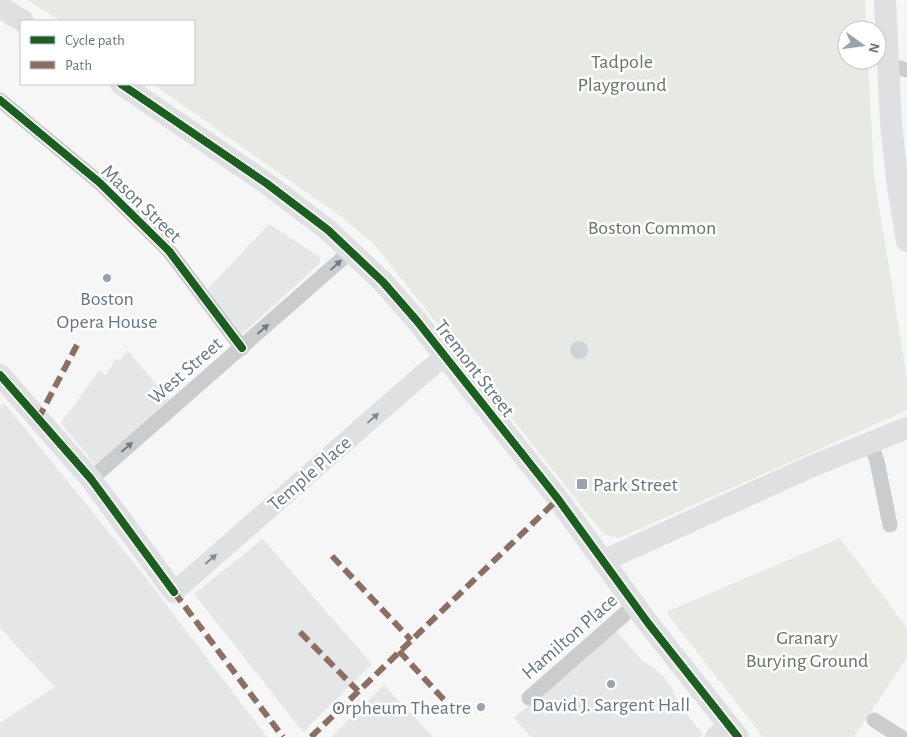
<svg xmlns="http://www.w3.org/2000/svg" width="907" height="737" viewBox="0 0 907 737" font-family="'Alegreya Sans',sans-serif">
  <rect width="100%" height="100%" fill="#f6f6f6"/>
  <g fill="#e5e6e7">
    <path d="M269,224L320,257V263L241,335L207,290Z"/>
    <path d="M127,350L170,400L97,467L61,423L99,371L106,375L116,359L120,361Z"/>
    <path d="M4,403L146,578L267,737H0V723L55,687L0,628V406Z"/>
    <path d="M263,539L372,664L303,732L194,594Z"/>
    <path d="M616,631L642,661L653,667L664,677L673,690L677,703L703,734L700,737H531L514,718Z"/>
    <path d="M384,685L433,737H331Z"/>
  </g>
  <g fill="#e6e9e4">
    <path d="M27,0H865L866,30H847V60H868L874,176L901,341L907,380V410L619,538L606,535L597,526L375,245L343,218L153,84H194V21H61Z"/>
    <path d="M840,538L907,628V657L854,737H763L666,612Z"/>
  </g>
  <circle fill="#cdd3d7" cx="579" cy="350" r="9"/>
  <g fill="none" stroke-linecap="round" stroke-linejoin="round">
    <g stroke="#cbcccd" stroke-width="15">
      <path d="M888,65L907,70"/>
      <path d="M0,100L100,183L169,251L242,348"/>
      <path d="M870,442L877,461L890,525"/>
      <path d="M91,479L351,251"/>
      <path d="M529,698L635,605"/>
      <path d="M874,720L901,737"/>
    </g>
    <g stroke="#dfe0e1" stroke-width="20">
      <path d="M174,592L424,373L445,357"/>
      <path d="M715,737L728,724"/>
    </g>
    <g stroke="#dfe0e1" stroke-width="22">
      <path d="M885,0L891,124L898,187L907,241"/>
      <path d="M0,7L23,21"/>
      <path d="M121,84L266,183L328,230L383,282L417,321L558,499L648,623L738,737"/>
      <path d="M0,375L91,479L174,592"/>
      <path d="M603,561L810,467L907,428"/>
    </g>
    <g stroke="#8d6e63" stroke-width="6" stroke-dasharray="12 6" stroke-linecap="butt">
      <path d="M38,419L77,345"/>
      <path d="M332,556L411,640"/>
      <path d="M174,592L283,737"/>
      <path d="M300,632L358,691"/>
      <path d="M399,651L456,713"/>
      <path d="M311,737L558,499"/>
    </g>
    <g stroke="#fff" stroke-width="11">
      <g id="cycleway">
        <path d="M121,84L266,183L328,230L383,282L417,321L558,499L648,623L738,737"/>
        <path d="M0,100L100,183L169,251L242,348"/>
        <path d="M0,375L91,479L174,592"/>
      </g>
    </g>
    <use href="#cycleway" stroke="#1b5e20" stroke-width="8"/>
  </g>
  <defs><path id="oneway-solid" d="M-6-.8H1V-3.2L6.5 0L1 3.2V.8H-6Z" transform="scale(1.25)"/></defs>
  <g fill="#6c7a89">
    <use href="#oneway-solid" transform="translate(336 265) rotate(-43)"/>
    <use href="#oneway-solid" transform="translate(263 329) rotate(-41)"/>
    <use href="#oneway-solid" transform="translate(127 447) rotate(-41)"/>
  </g>
  <g fill="#7f8b97">
    <use href="#oneway-solid" transform="translate(373 418) rotate(-41)"/>
    <use href="#oneway-solid" transform="translate(211 559) rotate(-41)"/>
  </g>
  <g fill="#99a3ad" stroke="#fff" stroke-width="2">
    <circle cx="107" cy="278" r="5"/>
    <rect x="576" y="478" width="12" height="12" rx="2.5"/>
    <circle cx="611" cy="684" r="5"/>
    <circle cx="481" cy="707" r="5"/>
  </g>
  <g text-anchor="middle" stroke-width="5" stroke-linejoin="round" paint-order="stroke">
    <g font-size="20" fill="#657762" stroke="#fff">
      <text x="622" y="68">Tadpole<tspan x="622" dy="23">Playground</tspan></text>
      <text x="652" y="234">Boston Common</text>
      <text x="807" y="644">Granary<tspan x="807" dy="23">Burying Ground</tspan></text>
    </g>
    <g font-size="20" fill="#677685" stroke="#fff">
      <text transform="translate(142 203) rotate(44)" y="7">Mason Street</text>
      <text transform="translate(475 368) rotate(52)" y="7">Tremont Street</text>
      <text transform="translate(185 370) rotate(-41)" y="7">West Street</text>
      <text transform="translate(309 473) rotate(-41)" y="7">Temple Place</text>
      <text transform="translate(569 636) rotate(-41)" y="7">Hamilton Place</text>
    </g>
    <g font-size="20" fill="#677685" stroke="#fff">
      <text x="107" y="305">Boston<tspan x="107" dy="23">Opera House</tspan></text>
      <text x="593" y="491" text-anchor="start">Park Street</text>
      <text x="611" y="711">David J. Sargent Hall</text>
      <text x="471" y="714" text-anchor="end">Orpheum Theatre</text>
    </g>
  </g>
  <rect x="20" y="20" width="175" height="65" fill="#ffffff" stroke="#c2c8ce"/>
  <rect x="30" y="36" width="25" height="8" fill="#1b5e20" stroke="#c2c8ce"/>
  <text x="65" y="45" font-size="15" fill="#677685">Cycle path</text>
  <rect x="30" y="61" width="25" height="8" fill="#8d6e63" stroke="#c2c8ce"/>
  <text x="65" y="70" font-size="15" fill="#677685">Path</text>
  <g transform="translate(862 45) rotate(104)"><circle r="24" fill="#ffffff" stroke="#c2c8ce"/>
  <path d="M0-4L9 19L0 12L-9 19Z" fill="#99a3ad"/>
  <text y="-8" font-size="14" font-weight="bold" text-anchor="middle" fill="#677685">N</text>
  </g>
</svg>
